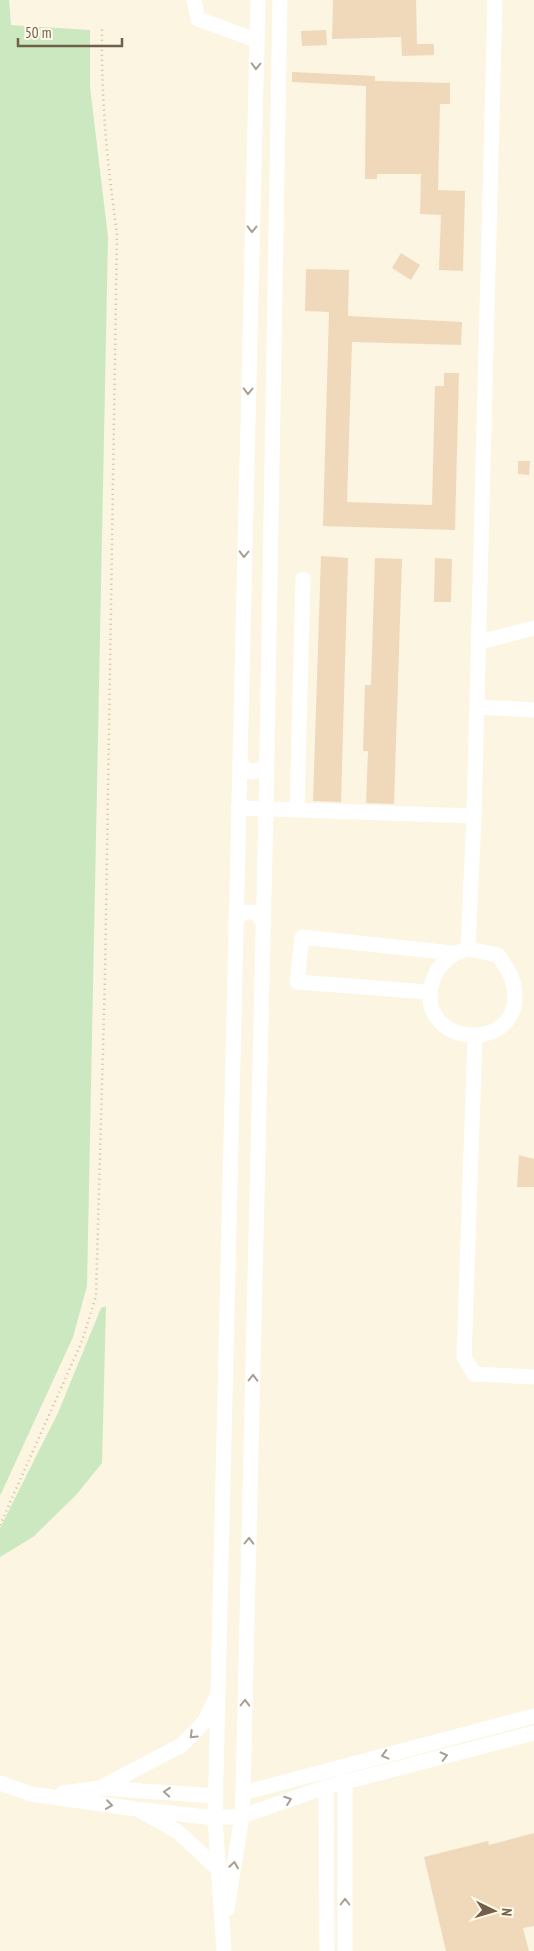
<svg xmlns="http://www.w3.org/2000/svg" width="534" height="1951" viewBox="0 0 534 1951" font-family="'PT Sans Narrow',sans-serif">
  <rect width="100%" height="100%" fill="#fbf5e2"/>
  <g fill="#cbe8c1">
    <path d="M0,0H9L11,25L90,30V87L108,237L87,1286L73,1337L0,1496Z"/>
    <path d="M106,1306L102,1463L76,1495L33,1537L0,1557V1528L58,1413L101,1308Z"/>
  </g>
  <g fill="#f0d8ba">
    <path d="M333,0H416L417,44H434V55L402,56L401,37L332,39Z"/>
    <path d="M326,30L327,45L302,46L301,31Z"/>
    <path d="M292,72L375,76V81L450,83V104H440L438,190L465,191L463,271L439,270L441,215L420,214L421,174H377V179H365L366,86L292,82Z"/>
    <path d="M401,253L420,265L411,280L392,268Z"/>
    <path d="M306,269L349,270L348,316L462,322L461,345L352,342L347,502L432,505L435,386H444V373H459L455,530L323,526L329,312L305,311Z"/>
    <path d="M518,461H530L529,475L518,474Z"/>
    <path d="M321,556L348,558L341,802L313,801Z"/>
    <path d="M375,558L402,559L394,804L366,803L368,751H363L365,685H371Z"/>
    <path d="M435,558L452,559L451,602H434Z"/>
    <path d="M519,1155L534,1159V1187H517Z"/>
    <path d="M534,1833V1926L523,1928L529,1951H446L424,1857L488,1841L489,1845Z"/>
  </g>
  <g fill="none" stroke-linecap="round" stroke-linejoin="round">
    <path stroke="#d4bb9e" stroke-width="2.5" stroke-dasharray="1 4" stroke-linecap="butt" d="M0,1525L82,1341L96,1296L105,977L117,233C107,163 101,99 102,28"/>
    <g stroke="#fff" stroke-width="15">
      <path d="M194,0L198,19L256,40"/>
      <path d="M480,642L534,628"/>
      <path d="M477,707L534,710"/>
      <path d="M240,759L243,768L251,772L264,768L267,760"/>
      <path d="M238,808L474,816L495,0"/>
      <path d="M297,810L303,579"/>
      <path d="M236,923C239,913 246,910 256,913L264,923"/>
      <path d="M468,949L498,955C503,963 511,973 513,982C531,1057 410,1049 433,980C439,963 452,953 468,949Z"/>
      <path d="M468,949L474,816"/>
      <path d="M429,992L297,982L302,937L453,953"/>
      <path d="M475,1037L464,1357L474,1374L534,1377"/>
      <path d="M0,1783L31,1794L136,1809L215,1818L242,1816L326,1787L534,1733"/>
      <path d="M326,1787L327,1951"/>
      <path d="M100,1788L182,1745L205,1721L215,1700"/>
      <path d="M63,1793L100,1788L216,1796"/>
      <path d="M243,1793L534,1716"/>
      <path d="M144,1813L177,1831L217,1868"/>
      <path d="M227,1909L242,1816L243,1793L266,809L280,0"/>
      <path d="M224,1951L215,1818L258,0"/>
      <path d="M345,1951V1781"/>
    </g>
  </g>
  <defs><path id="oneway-chevron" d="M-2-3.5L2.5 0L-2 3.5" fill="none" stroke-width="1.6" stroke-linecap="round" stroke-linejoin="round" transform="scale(1.25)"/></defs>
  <g stroke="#aa9e92">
    <use href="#oneway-chevron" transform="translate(256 66) rotate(91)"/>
    <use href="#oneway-chevron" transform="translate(252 229) rotate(91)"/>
    <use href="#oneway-chevron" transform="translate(248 391) rotate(91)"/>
    <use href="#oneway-chevron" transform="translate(244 554) rotate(91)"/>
    <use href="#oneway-chevron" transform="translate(253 1378) rotate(-89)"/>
    <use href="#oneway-chevron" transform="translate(249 1541) rotate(-89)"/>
    <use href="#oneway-chevron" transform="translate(245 1703) rotate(-89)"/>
    <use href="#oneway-chevron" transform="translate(193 1735) rotate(136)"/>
    <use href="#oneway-chevron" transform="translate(385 1755) rotate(165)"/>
    <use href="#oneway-chevron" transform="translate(444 1756) rotate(-14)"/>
    <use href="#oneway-chevron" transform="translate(167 1792) rotate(-176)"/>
    <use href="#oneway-chevron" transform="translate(288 1800) rotate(-20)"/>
    <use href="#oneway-chevron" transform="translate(109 1805) rotate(8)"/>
    <use href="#oneway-chevron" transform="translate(234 1865) rotate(-81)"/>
    <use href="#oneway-chevron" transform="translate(345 1902) rotate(-90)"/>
  </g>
  <g transform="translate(494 1911) rotate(95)" stroke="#fff9e8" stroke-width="4" paint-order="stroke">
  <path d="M0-4L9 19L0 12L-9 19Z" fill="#725e49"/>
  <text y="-8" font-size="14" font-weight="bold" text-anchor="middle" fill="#725e49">N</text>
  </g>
  <path d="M18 38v8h104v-8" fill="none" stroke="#725e49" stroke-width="2.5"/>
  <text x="25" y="38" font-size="15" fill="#725e49" stroke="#fff9e8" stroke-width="4" paint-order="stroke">50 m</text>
</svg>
